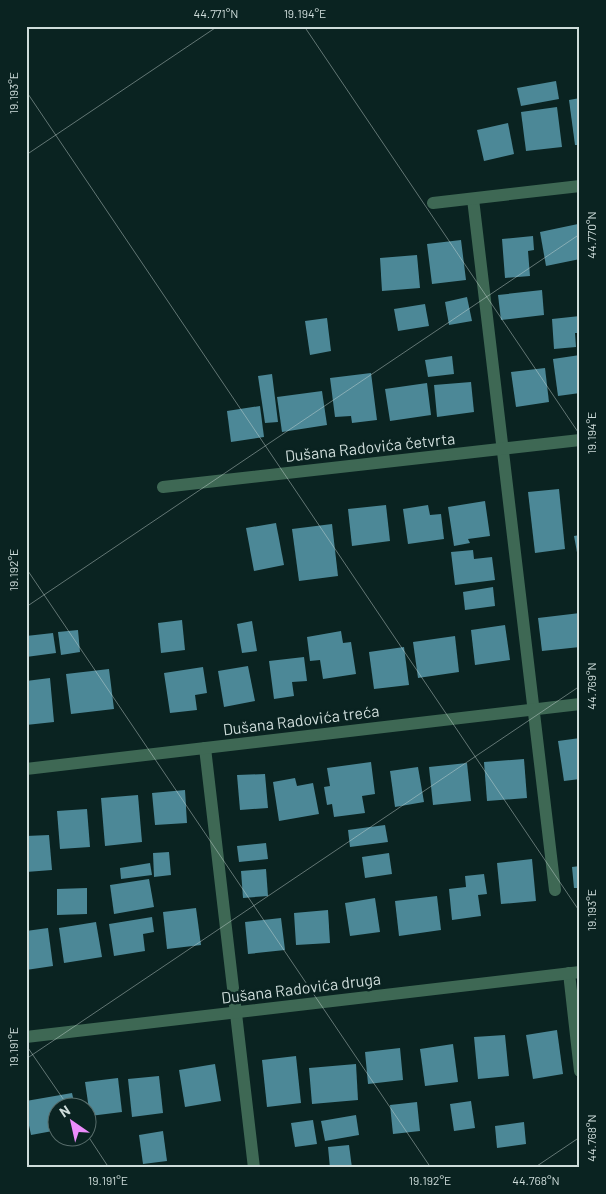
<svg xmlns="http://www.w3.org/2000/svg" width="606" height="1194" viewBox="0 0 606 1194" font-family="Barlow,sans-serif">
  <rect width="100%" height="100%" fill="#0a2321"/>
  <g fill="#4c8897">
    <path d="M556,81L559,99L521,106L517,88Z"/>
    <path d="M580,98V145H575L569,100Z"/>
    <path d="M557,107L562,147L526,151L521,112Z"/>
    <path d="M508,123L514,154L484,161L477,130Z"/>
    <path d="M578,224L580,234V259L546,266L540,232Z"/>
    <path d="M533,236L534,250L528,251L530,276L505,278L502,239Z"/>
    <path d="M461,240L466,280L432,284L427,244Z"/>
    <path d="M417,255L420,288L382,291L380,258Z"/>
    <path d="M542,290L544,315L501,320L498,295Z"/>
    <path d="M467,297L472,321L449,325L445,302Z"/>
    <path d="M425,304L429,326L398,331L394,309Z"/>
    <path d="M580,316V333H575L576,347L554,349L552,319Z"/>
    <path d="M327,318L331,351L310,355L305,321Z"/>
    <path d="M580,355V393L558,396L553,359Z"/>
    <path d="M452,356L454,374L428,377L425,360Z"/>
    <path d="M545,368L549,402L516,407L511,372Z"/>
    <path d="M371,373L377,420L352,423L351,416L335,417L330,378Z"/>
    <path d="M272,374L278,422L265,423L258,376Z"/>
    <path d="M471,382L474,412L437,417L434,385Z"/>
    <path d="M427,383L431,415L390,421L385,389Z"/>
    <path d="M322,391L327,425L282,432L277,397Z"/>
    <path d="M260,406L264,437L231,442L227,411Z"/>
    <path d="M559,489L565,549L535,553L528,492Z"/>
    <path d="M485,501L490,536L468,539L470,543L454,546L448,507Z"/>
    <path d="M386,505L390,541L352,546L348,509Z"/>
    <path d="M428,505L430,515L441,514L444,539L408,544L403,509Z"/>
    <path d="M276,523L284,565L254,571L246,528Z"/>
    <path d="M332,524L338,576L299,581L292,529Z"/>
    <path d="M580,535V563H579L574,536Z"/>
    <path d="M473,550L474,559L492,557L495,580L455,585L451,552Z"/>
    <path d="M493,587L495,606L465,610L463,592Z"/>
    <path d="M580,613V647L542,651L538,618Z"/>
    <path d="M182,620L185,650L161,653L158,623Z"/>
    <path d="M252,621L257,651L242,653L237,624Z"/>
    <path d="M505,625L510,660L475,665L471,630Z"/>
    <path d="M78,630L80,652L61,655L58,632Z"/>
    <path d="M341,631L343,643L351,642L356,674L323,679L320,660L310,661L307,637Z"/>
    <path d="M53,633L56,653L26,657V636Z"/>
    <path d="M455,636L459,672L418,678L413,642Z"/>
    <path d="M404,647L409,685L374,689L369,652Z"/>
    <path d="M304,657L307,681L292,682L294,696L274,699L269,661Z"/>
    <path d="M248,666L255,701L224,707L218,671Z"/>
    <path d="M203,667L207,693L195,695L197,710L170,713L164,673Z"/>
    <path d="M109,669L114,709L71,714L66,674Z"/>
    <path d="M50,678L54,722L26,725V681Z"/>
    <path d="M580,738V779L564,781L558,741Z"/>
    <path d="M524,759L527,798L487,801L484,762Z"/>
    <path d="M371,762L375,794L362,796L365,813L334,817L332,804L327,805L324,787L330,786L327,768Z"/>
    <path d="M467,763L471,801L433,805L429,767Z"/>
    <path d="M418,767L424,802L395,807L390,771Z"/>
    <path d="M265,774L268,808L240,810L237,775Z"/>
    <path d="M295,778L297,786L313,783L319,814L279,821L273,782Z"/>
    <path d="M185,790L187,823L155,825L152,793Z"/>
    <path d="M138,795L142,842L105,846L101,798Z"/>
    <path d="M87,809L90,847L60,849L57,811Z"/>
    <path d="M385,825L388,842L350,847L348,830Z"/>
    <path d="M49,835L52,870L26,872V836Z"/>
    <path d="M266,843L268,859L239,862L237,846Z"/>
    <path d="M169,852L171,875L154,877L153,853Z"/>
    <path d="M389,853L392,874L365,878L362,857Z"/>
    <path d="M532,859L536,901L501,904L497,863Z"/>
    <path d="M150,863L152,875L121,879L120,868Z"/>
    <path d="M580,866V888H574L572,867Z"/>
    <path d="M266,869L268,896L243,898L241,871Z"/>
    <path d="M484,874L487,894L478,895L481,916L452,920L449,889L466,887L465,876Z"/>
    <path d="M149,879L154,907L114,914L110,885Z"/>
    <path d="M87,888V914L57,915V889Z"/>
    <path d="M437,896L441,930L399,936L395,901Z"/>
    <path d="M375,898L380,932L350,936L345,903Z"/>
    <path d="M196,908L201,945L167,949L163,912Z"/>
    <path d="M328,910L330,943L296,945L294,913Z"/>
    <path d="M152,917L154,932L143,934L145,951L114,956L109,924Z"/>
    <path d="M281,918L285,950L248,954L245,922Z"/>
    <path d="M96,922L102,957L64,963L59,928Z"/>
    <path d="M48,928L53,966L26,970V931Z"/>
    <path d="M557,1030L563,1074L533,1079L526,1035Z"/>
    <path d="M505,1035L509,1076L478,1079L474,1037Z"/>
    <path d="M453,1044L458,1082L425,1086L420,1049Z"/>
    <path d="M400,1048L403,1080L368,1084L365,1052Z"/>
    <path d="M296,1056L301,1103L267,1107L262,1060Z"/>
    <path d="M215,1064L221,1101L185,1107L179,1070Z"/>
    <path d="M356,1064L358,1100L312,1104L309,1068Z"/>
    <path d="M159,1076L163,1113L132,1117L128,1079Z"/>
    <path d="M118,1078L122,1112L90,1116L85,1082Z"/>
    <path d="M72,1093L75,1106H58V1130L31,1135L26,1111V1101Z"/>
    <path d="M471,1101L475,1128L454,1131L450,1104Z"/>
    <path d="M417,1102L420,1131L393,1134L390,1105Z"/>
    <path d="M356,1115L359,1135L325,1141L321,1121Z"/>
    <path d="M313,1120L317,1144L295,1147L291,1123Z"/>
    <path d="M524,1122L526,1144L497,1148L495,1126Z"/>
    <path d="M163,1131L167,1161L143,1164L139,1135Z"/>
    <path d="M349,1145L352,1168H330L328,1147Z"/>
  </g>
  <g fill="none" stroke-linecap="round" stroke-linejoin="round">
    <g stroke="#3e6854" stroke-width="12">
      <path d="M473,199L555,890"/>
      <path d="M433,203L580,186"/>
      <path d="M163,487L580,440"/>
      <path d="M205,748L254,1168"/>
      <path d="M26,769L580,704"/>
      <path d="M569,973L580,1071"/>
      <path d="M26,1037L580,972"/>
    </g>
  </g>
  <path fill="none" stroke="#cedcda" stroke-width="1" stroke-opacity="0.45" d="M304,26L580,435M26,91L580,912M26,155L218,26M26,568L431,1168M26,607L580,234M26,1045L68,1106M26,1059L580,686M88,1136L109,1168M534,1168L580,1137"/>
  <g text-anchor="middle" stroke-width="5" stroke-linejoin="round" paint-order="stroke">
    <g font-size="16" fill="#cedcda" stroke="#0a2321">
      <text transform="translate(370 447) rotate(-6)" y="6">Dušana Radovića četvrta</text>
      <text transform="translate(301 720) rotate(-7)" y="6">Dušana Radovića treća</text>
      <text transform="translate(301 988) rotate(-7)" y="6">Dušana Radovića druga</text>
    </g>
  </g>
  <rect width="606" height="1194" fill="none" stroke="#0a2321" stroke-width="55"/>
  <g transform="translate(72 1122) rotate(326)"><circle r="24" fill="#0a2321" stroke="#586d6b"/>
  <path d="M0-4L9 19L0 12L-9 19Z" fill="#ec8cfb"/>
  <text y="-8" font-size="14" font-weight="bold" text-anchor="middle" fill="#cedcda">N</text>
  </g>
  <rect x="28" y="28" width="550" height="1138" fill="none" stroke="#cedcda" stroke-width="2"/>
  <g font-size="12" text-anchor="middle" fill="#cedcda">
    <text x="216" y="18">44.771°N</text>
    <text x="305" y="18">19.194°E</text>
    <text transform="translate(14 93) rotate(-90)" y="4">19.193°E</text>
    <text transform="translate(592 235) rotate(-90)" y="4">44.770°N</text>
    <text transform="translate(592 433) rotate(-90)" y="4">19.194°E</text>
    <text transform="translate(14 570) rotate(-90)" y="4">19.192°E</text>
    <text transform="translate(592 686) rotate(-90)" y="4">44.769°N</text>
    <text transform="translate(592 910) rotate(-90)" y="4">19.193°E</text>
    <text transform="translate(14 1047) rotate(-90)" y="4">19.191°E</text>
    <text transform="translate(592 1138) rotate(-90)" y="4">44.768°N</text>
    <text x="108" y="1185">19.191°E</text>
    <text x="430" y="1185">19.192°E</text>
    <text x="536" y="1185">44.768°N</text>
  </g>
</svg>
